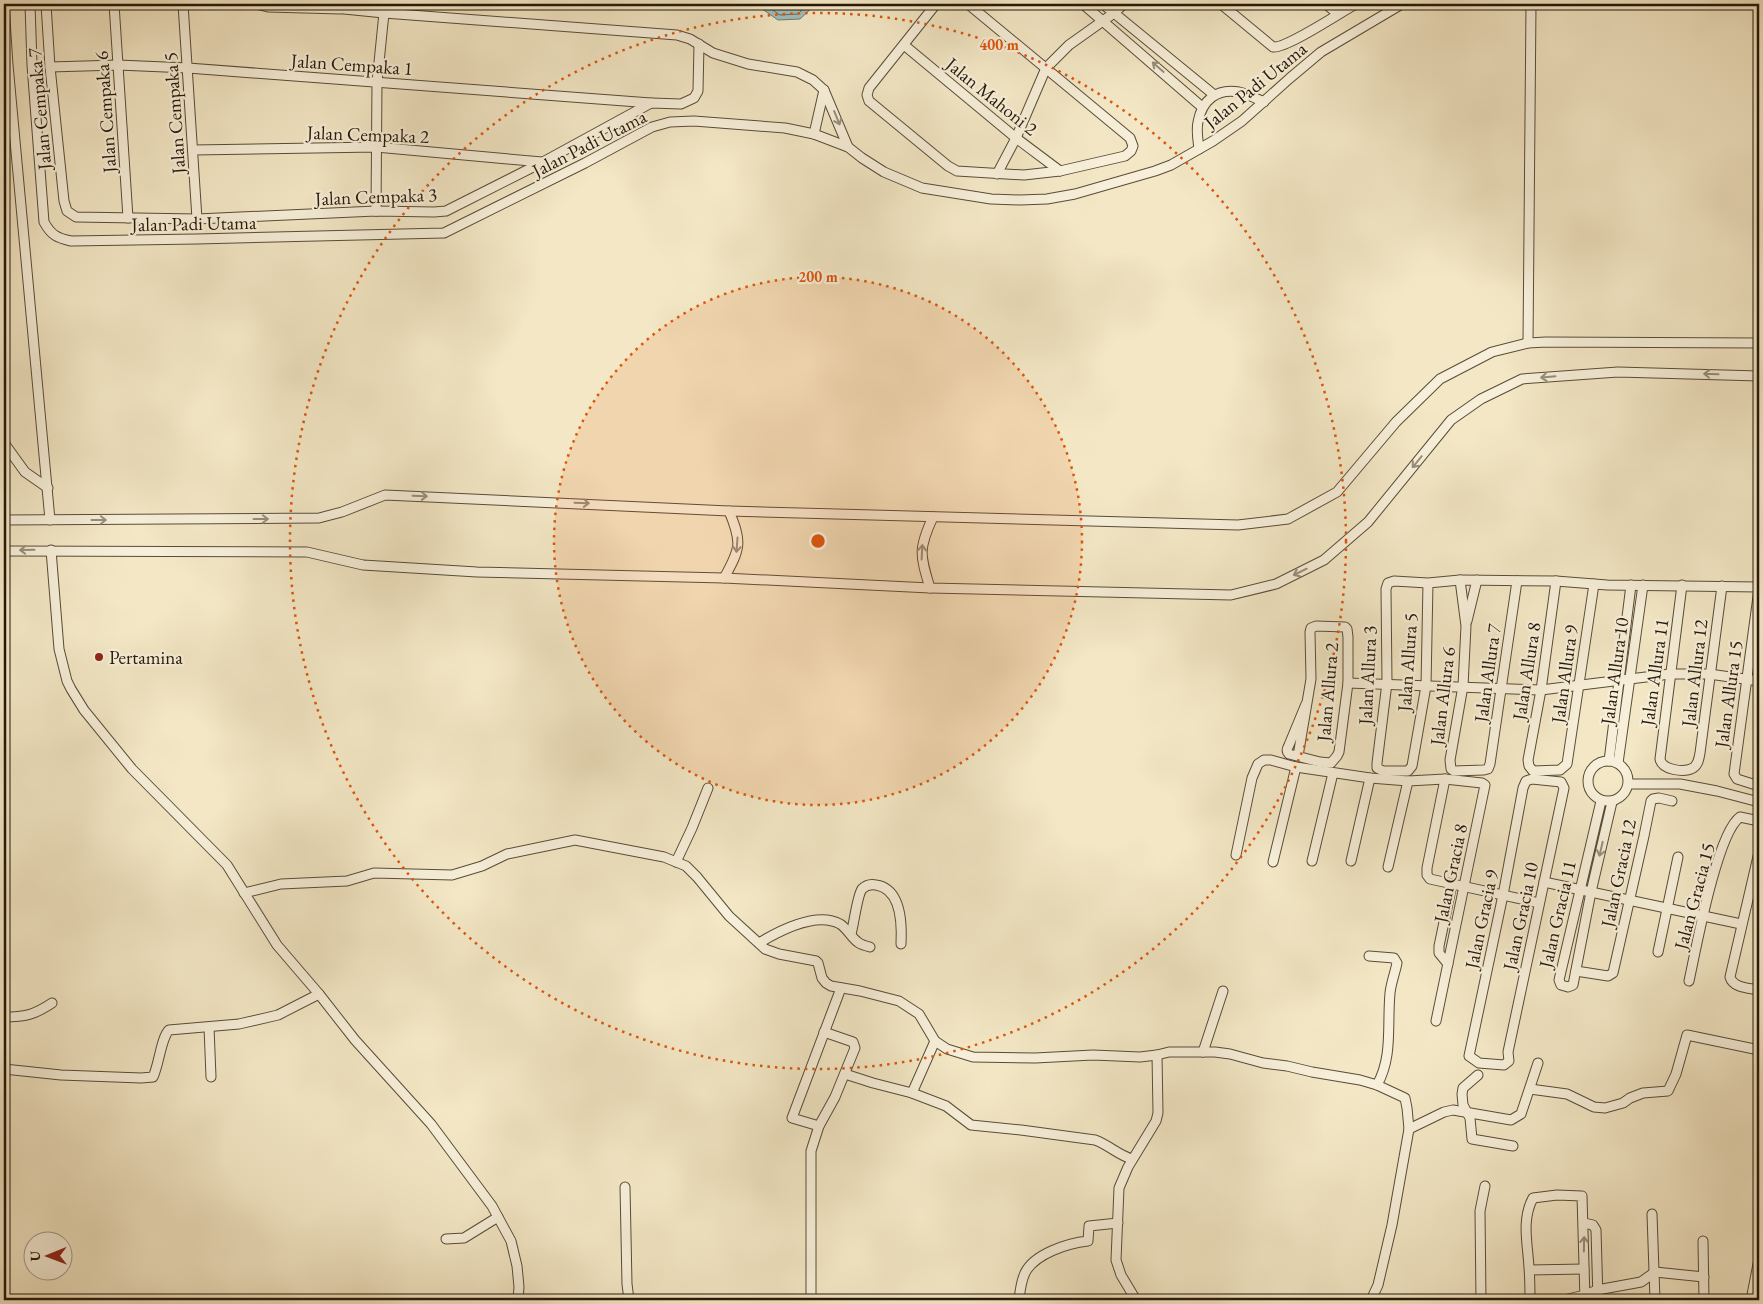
<svg xmlns="http://www.w3.org/2000/svg" width="1763" height="1304" viewBox="0 0 1763 1304" font-family="'EB Garamond',serif">
  <rect width="100%" height="100%" fill="#f3e7c5"/>
  <filter id="stains"><feTurbulence type="fractalNoise" baseFrequency=".004" numOctaves="4"/><feColorMatrix values="0 0 0 0 .2 0 0 0 0 .09 0 0 0 0 .02 0 0 0 .5 -.17"/></filter>
  <radialGradient id="worn" r=".72"><stop offset=".6" stop-color="#630" stop-opacity="0"/><stop offset="1" stop-color="#630" stop-opacity=".3"/></radialGradient>
  <path fill="#9ebebc" stroke="#6e7c74" d="M755,4H816L800,19L778,20Z"/>
  <g fill="none" stroke-linecap="round" stroke-linejoin="round">
    <path stroke="#626b62" stroke-width="1" d="M764,4L780,15L798,14L808,4"/>
    <g stroke="#584c38" stroke-width="11">
      <g id="minor">
        <path d="M4,4L8,65L50,520"/>
        <path d="M30,4L32,65L44,222C51,235 57,238 71,241L197,239L444,233L585,163L652,127L670,122L694,121L785,128L814,134L848,147L862,158L884,172L922,188L991,199L1020,200L1047,199L1075,194L1155,171L1171,165L1213,141L1242,121L1290,78L1321,52L1402,4"/>
        <path d="M46,4L50,67L64,201L67,211L76,217L197,219L376,211L434,212L446,211L543,162L651,103L681,104L694,98L698,91L699,44"/>
        <path d="M114,4L128,218"/>
        <path d="M183,4L197,219"/>
        <path d="M256,4L268,7L341,9"/>
        <path d="M333,4L344,9L384,13L677,35L690,39L713,53L748,64L797,72L813,80L824,90L848,147"/>
        <path d="M936,4L869,88L867,95L869,101L948,166L957,171L1024,175L1060,171L1125,156L1131,151L1133,146L1130,138L968,4"/>
        <path d="M1083,4L1202,107"/>
        <path d="M1103,4L1213,94"/>
        <path d="M1221,4L1273,47C1286,49 1341,12 1356,4"/>
        <path d="M1326,4L1338,14"/>
        <path d="M904,45L1016,138L1060,171"/>
        <path d="M50,67L118,65L188,68L651,103"/>
        <path d="M814,134L824,90"/>
        <path d="M1199,149C1198,140 1196,130 1198,122C1202,100 1217,88 1239,92C1248,94 1257,99 1264,102"/>
        <path d="M193,150L376,147L542,162"/>
        <path d="M997,174L1016,138L1046,68L1069,45L1114,13L1124,4"/>
        <path d="M376,211L377,82L384,13"/>
        <path d="M1528,343L1531,4"/>
        <path d="M4,443L25,472L48,488"/>
        <path d="M4,520L319,518L342,512L385,495L729,511L1238,525L1288,519L1337,492L1396,422L1440,379L1492,352L1528,343L1546,342L1759,343"/>
        <path d="M51,550L59,649L67,681L71,689L84,710L132,769L227,865L277,945L319,994L355,1040L431,1124L492,1206L511,1241L517,1266L519,1287L518,1300"/>
        <path d="M4,551L307,552L363,565L477,572L724,578L930,588L1231,595L1276,584L1324,560L1368,522L1451,420L1481,399L1522,379L1618,372L1759,376"/>
        <path d="M724,578C741,548 742,542 729,511"/>
        <path d="M1460,580L1466,626L1463,686L1450,760L1451,769L1454,771L1484,770L1488,769L1490,764L1517,581"/>
        <path d="M1556,581L1541,690L1528,760L1529,766L1533,771L1560,770L1567,764L1594,584"/>
        <path d="M1428,583L1426,686L1412,766L1408,771H1383L1377,768V763L1387,683L1386,589L1388,583L1394,581L1428,583L1460,580L1556,581L1607,585L1759,587"/>
        <path d="M1682,585L1660,759C1662,770 1684,773 1693,768C1698,765 1699,759 1700,753L1722,586"/>
        <path d="M930,588C920,555 918,549 933,517"/>
        <path d="M1759,589L1734,774L1737,779L1759,786"/>
        <path d="M1467,621L1477,580"/>
        <path d="M1348,683L1541,690L1670,674H1709L1759,681"/>
        <path d="M1298,756L1311,679L1310,632L1311,628L1316,626L1345,627L1347,629L1348,637V683L1339,752L1337,756L1331,763L1320,762L1289,754C1286,751 1287,749 1289,745L1306,704"/>
        <circle cx="1608" cy="781" r="20"/>
        <path d="M1609,761L1631,585"/>
        <path d="M1618,763L1643,585"/>
        <path d="M1445,779L1427,868V875L1430,879L1539,903"/>
        <path d="M1532,779L1561,782L1564,788L1508,1052L1509,1061L1504,1065L1479,1063L1469,1056L1503,895L1523,788L1526,781Z"/>
        <path d="M1629,784H1680L1717,791L1759,802"/>
        <path d="M1601,801L1559,980L1561,985L1568,987L1573,985L1591,892L1612,802"/>
        <path d="M1759,852L1730,977C1733,988 1749,988 1759,990"/>
        <path d="M1236,855L1252,778L1258,764L1264,760H1271L1296,767L1370,778L1408,781L1445,779L1482,783L1485,785L1436,1021"/>
        <path d="M1312,861L1333,773"/>
        <path d="M1351,861L1370,778"/>
        <path d="M676,862L692,828L708,788"/>
        <path d="M1273,862L1296,767"/>
        <path d="M1388,867L1408,781"/>
        <path d="M1544,882L1741,924"/>
        <path d="M244,893L281,884L347,881L374,873L452,875L482,866L507,854L575,840L664,857L686,866L697,877L729,916L765,949L779,954L816,961L818,963L822,978L826,983L831,986L860,991L899,1001L919,1014L935,1041L947,1049L973,1057L1035,1058L1093,1055L1140,1057L1157,1055L1169,1052H1215L1230,1054L1263,1063L1287,1066L1312,1072L1360,1080L1377,1085L1405,1098L1407,1108L1409,1129L1392,1225L1378,1285L1371,1300"/>
        <path d="M851,934C854,924 857,896 862,889C866,885 871,884 876,885C902,889 902,925 901,944"/>
        <path d="M759,943C779,931 816,911 840,924C848,929 852,939 859,943C862,945 866,946 870,947"/>
        <path d="M1658,952L1678,857"/>
        <path d="M1369,956L1394,958L1397,963C1395,973 1391,983 1390,993C1387,1025 1393,1057 1377,1085"/>
        <path d="M1448,964L1439,953V946L1452,884"/>
        <path d="M1576,971L1608,976L1613,973L1644,836L1651,801L1653,799L1659,798L1672,801"/>
        <path d="M1689,981C1696,949 1717,833 1740,817L1759,821"/>
        <path d="M4,1017C25,1017 34,1015 52,1003"/>
        <path d="M209,1027L211,1077"/>
        <path d="M1203,1052L1223,991"/>
        <path d="M4,1069L61,1075L141,1078L153,1077C159,1065 161,1038 169,1030L239,1024L278,1015L319,994"/>
        <path d="M845,1074L873,1083L912,1093L935,1041"/>
        <path d="M1478,1075L1463,1088L1462,1094L1463,1105L1470,1118L1472,1139L1513,1146"/>
        <path d="M1530,1089L1567,1094L1594,1107L1605,1108L1623,1103L1630,1098L1643,1093L1668,1091L1676,1074L1687,1035L1759,1050"/>
        <path d="M912,1093L946,1106L971,1125L1021,1130L1095,1140C1109,1145 1118,1155 1132,1159"/>
        <path d="M819,1126L792,1118L841,988"/>
        <path d="M1409,1129L1444,1112L1453,1110L1511,1120L1521,1114L1538,1063"/>
        <path d="M625,1187L627,1284L629,1300"/>
        <path d="M1652,1214L1655,1300"/>
        <path d="M1584,1223L1593,1225L1596,1230L1598,1300"/>
        <path d="M446,1239L464,1238L498,1217"/>
        <path d="M1703,1241L1704,1300"/>
        <path d="M1530,1270L1584,1269"/>
        <path d="M811,1300V1151L819,1126L835,1097L855,1048L853,1042L824,1032"/>
        <path d="M1019,1300C1020,1291 1021,1281 1025,1273C1034,1254 1068,1243 1088,1241L1089,1226L1118,1223"/>
        <path d="M1136,1300L1121,1275L1116,1260L1119,1188L1128,1167L1156,1121L1158,1113L1157,1055"/>
        <path d="M1481,1300L1480,1211L1485,1186"/>
        <path d="M1530,1300C1530,1290 1530,1279 1529,1268C1528,1245 1521,1220 1533,1198L1557,1195L1582,1196L1585,1300"/>
        <path d="M1564,1300L1585,1295L1597,1290L1641,1282L1655,1272L1704,1277"/>
        <path d="M1751,1300L1758,1264"/>
      </g>
    </g>
    <use href="#minor" stroke="#f7efd9" stroke-width="9"/>
  </g>
  <defs><path id="oneway-shaft" d="M-6 0H5M1.5-3L5.5 0L1.5 3" fill="none" stroke-width="1.6" stroke-linecap="round" stroke-linejoin="round" transform="scale(1.25)"/></defs>
  <g stroke="#988e7b">
    <use href="#oneway-shaft" transform="translate(1158 67) rotate(-139)"/>
    <use href="#oneway-shaft" transform="translate(837 118) rotate(68)"/>
    <use href="#oneway-shaft" transform="translate(1711 374) rotate(-178)"/>
    <use href="#oneway-shaft" transform="translate(1548 377) rotate(175)"/>
    <use href="#oneway-shaft" transform="translate(1417 462) rotate(129)"/>
    <use href="#oneway-shaft" transform="translate(420 496) rotate(2)"/>
    <use href="#oneway-shaft" transform="translate(582 503) rotate(2)"/>
    <use href="#oneway-shaft" transform="translate(261 519)"/>
    <use href="#oneway-shaft" transform="translate(99 520)"/>
    <use href="#oneway-shaft" transform="translate(737 545) rotate(94)"/>
    <use href="#oneway-shaft" transform="translate(27 550) rotate(179)"/>
    <use href="#oneway-shaft" transform="translate(922 552) rotate(-87)"/>
    <use href="#oneway-shaft" transform="translate(1300 572) rotate(154)"/>
    <use href="#oneway-shaft" transform="translate(1601 849) rotate(103)"/>
    <use href="#oneway-shaft" transform="translate(1584 1244) rotate(-89)"/>
  </g>
  <circle cx="818" cy="541" r="264" fill="#de560c" fill-opacity=".12"/>
  <g fill="none" stroke="#de560c" stroke-width="2.5" stroke-dasharray="2.5 5">
    <circle cx="818" cy="541" r="264"/>
    <circle cx="818" cy="541" r="528"/>
  </g>
  <circle fill="#8f2418" stroke="#f7efd9" stroke-width="2" cx="99" cy="657" r="5"/>
  <g text-anchor="middle" stroke-width="4.5" stroke-linejoin="round" paint-order="stroke">
    <g font-size="19" fill="#251809" stroke="#f7efd9">
      <text transform="translate(352 64) rotate(4)" y="7">Jalan Cempaka 1</text>
      <text transform="translate(1255 85) rotate(-39)" y="7">Jalan Padi Utama</text>
      <text transform="translate(992 96) rotate(39)" y="7">Jalan Mahoni 2</text>
      <text transform="translate(39 109) rotate(-95)" y="7">Jalan Cempaka 7</text>
      <text transform="translate(105 112) rotate(-94)" y="7">Jalan Cempaka 6</text>
      <text transform="translate(174 113) rotate(-94)" y="7">Jalan Cempaka 5</text>
      <text transform="translate(368 134) rotate(2)" y="7">Jalan Cempaka 2</text>
      <text transform="translate(589 143) rotate(-27)" y="7">Jalan Padi Utama</text>
      <text transform="translate(376 196) rotate(-2)" y="7">Jalan Cempaka 3</text>
      <text transform="translate(194 223) rotate(-1)" y="7">Jalan Padi Utama</text>
      <text transform="translate(1407 662) rotate(-86)" y="7">Jalan Allura 5</text>
      <text transform="translate(1526 671) rotate(-81)" y="7">Jalan Allura 8</text>
      <text transform="translate(1614 671) rotate(-82)" y="7">Jalan Allura 10</text>
      <text transform="translate(1654 672) rotate(-82)" y="7">Jalan Allura 11</text>
      <text transform="translate(1487 673) rotate(-82)" y="7">Jalan Allura 7</text>
      <text transform="translate(1694 673) rotate(-83)" y="7">Jalan Allura 12</text>
      <text transform="translate(1564 674) rotate(-82)" y="7">Jalan Allura 9</text>
      <text transform="translate(1367 675) rotate(-87)" y="7">Jalan Allura 3</text>
      <text transform="translate(1327 692) rotate(-85)" y="7">Jalan Allura 2</text>
      <text transform="translate(1728 694) rotate(-82)" y="7">Jalan Allura 15</text>
      <text transform="translate(1442 696) rotate(-83)" y="7">Jalan Allura 6</text>
      <text transform="translate(1450 873) rotate(-78)" y="7">Jalan Gracia 8</text>
      <text transform="translate(1618 873) rotate(-78)" y="7">Jalan Gracia 12</text>
      <text transform="translate(1694 896) rotate(-75)" y="7">Jalan Gracia 15</text>
      <text transform="translate(1557 914) rotate(-77)" y="7">Jalan Gracia 11</text>
      <text transform="translate(1520 916) rotate(-78)" y="7">Jalan Gracia 10</text>
      <text transform="translate(1481 919) rotate(-78)" y="7">Jalan Gracia 9</text>
    </g>
    <g font-size="19" fill="#251809" stroke="#f7efd9" text-anchor="start">
      <text x="109" y="664">Pertamina</text>
    </g>
  </g>
  <circle cx="818" cy="541" r="8" fill="#de560c" stroke="#f7efd9" stroke-width="2.5"/>
  <g font-size="15" text-anchor="middle" font-weight="bold" fill="#de560c" stroke="#f7efd9" stroke-width="4.5" stroke-linejoin="round" paint-order="stroke">
    <text x="999" y="50">400 m</text>
    <text x="818" y="282">200 m</text>
  </g>
  <rect width="1763" height="1304" fill="none" stroke="#f3e7c5" stroke-width="20"/>
  <rect x="5" y="5" width="1753" height="1294" fill="none" stroke="#251809" stroke-width="2.5"/>
  <rect x="10" y="10" width="1743" height="1284" fill="none" stroke="#251809"/>
  <g transform="translate(48 1256) rotate(269)"><circle r="24" fill="#f7efd9" stroke="#a39986"/>
  <path d="M0-4L9 19L0 12L-9 19Z" fill="#8f2418"/>
  <text y="-8" font-size="14" font-weight="bold" text-anchor="middle" fill="#251809">U</text>
  </g>
  <rect width="100%" height="100%" filter="url(#stains)"/>
  <rect width="100%" height="100%" fill="url(#worn)"/>
</svg>
